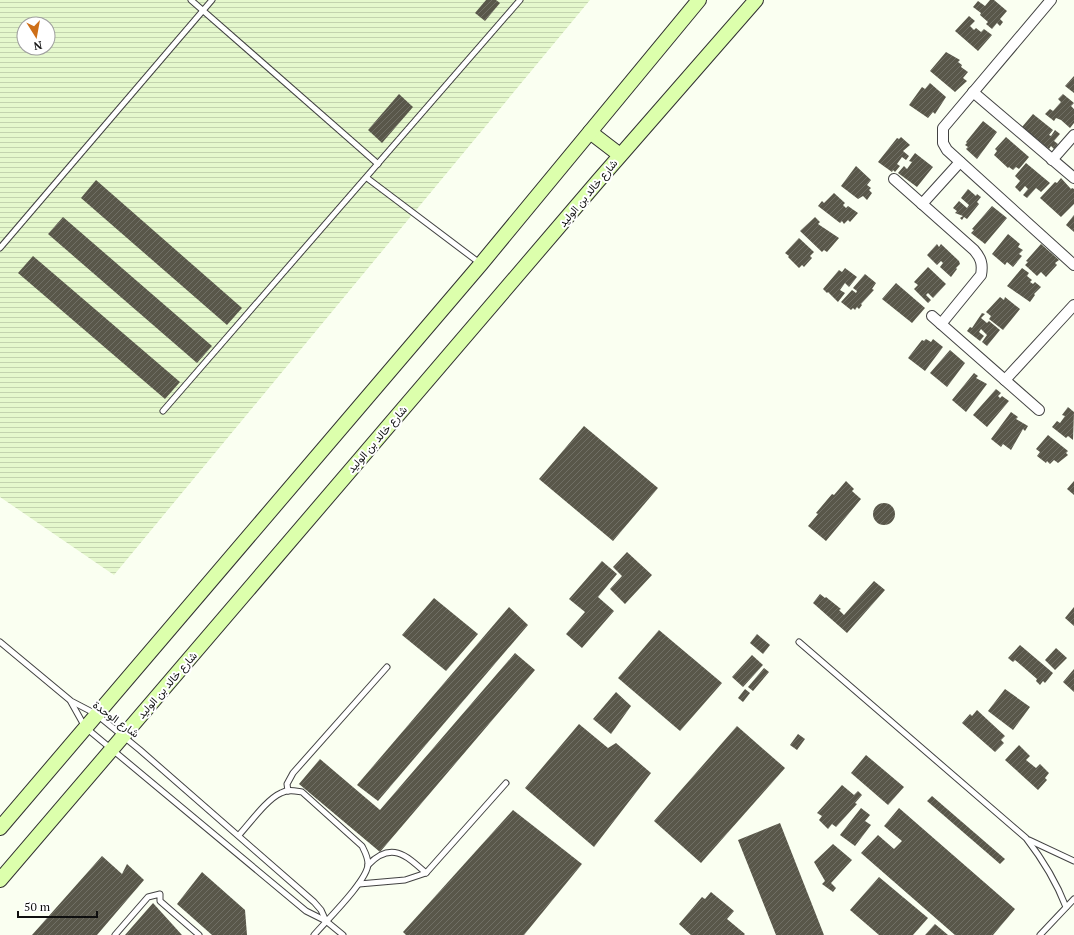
<svg xmlns="http://www.w3.org/2000/svg" width="1074" height="935" viewBox="0 0 1074 935" font-family="'PT Serif',Vazirmatn,serif">
  <defs>
    <pattern id="farmland-rules" width="6" height="5" patternUnits="userSpaceOnUse"><rect width="6" height="5" fill="#e5f8cd"/><path d="M0 2.5h6" fill="none" stroke="#c3d3af"/></pattern>
    <pattern id="building-hatch" width="6" height="6" patternUnits="userSpaceOnUse"><rect width="6" height="6" fill="#59574a"/><path d="M-1 1l2-2M0 6l6-6M5 7l2-2" fill="none" stroke="#706f65"/></pattern>
  </defs>
  <rect width="100%" height="100%" fill="#fafff1"/>
  <path fill="url(#farmland-rules)" fill-rule="evenodd" d="M0,0H590L114,575L0,497ZM24,24H48V48H24Z"/>
  <g fill="url(#building-hatch)">
    <path d="M486,0H496L500,3L485,21L475,13Z"/>
    <path d="M990,0H994L1007,11L1000,19L1003,22L1000,26L997,23L992,29L986,24L988,22L980,15L981,13L973,7L978,1L985,6Z"/>
    <path d="M969,16L975,21L970,26L974,30L976,28L981,32L984,29L992,35L978,51L955,31Z"/>
    <path d="M946,52L960,60L958,62L962,65L961,67L968,72L963,78L967,81L955,92L930,71Z"/>
    <path d="M1074,76V93L1065,86Z"/>
    <path d="M930,83L946,97L935,114L933,112L928,118L909,105L922,87L925,89Z"/>
    <path d="M399,94L413,107L382,143L368,130Z"/>
    <path d="M1063,94L1074,103L1071,106L1074,109V123L1070,128L1061,120L1056,118L1054,121L1045,114L1050,109L1053,111L1061,102L1058,99Z"/>
    <path d="M1033,114L1053,130L1049,135L1051,136L1055,130L1060,134L1054,141L1058,144L1054,149L1051,146L1049,149L1022,127Z"/>
    <path d="M983,121L997,132L977,159L966,149L968,147L965,145L967,143L966,142Z"/>
    <path d="M901,137L910,145L903,151L909,156L906,160L902,157L897,164L900,166L895,172L893,170L892,172L878,162L897,138L899,139Z"/>
    <path d="M1006,137L1029,157L1019,169L1016,167L1013,170L1009,167L1008,168L994,155L997,151L995,149Z"/>
    <path d="M915,153L933,167L917,187L898,173L904,166L907,169L912,162L909,161Z"/>
    <path d="M1026,163L1050,183L1041,192L1036,188L1027,198L1023,195L1028,189L1025,186L1020,192L1015,187L1020,181L1015,176Z"/>
    <path d="M856,166L871,180L867,185L871,188L869,190L872,193L867,200L863,196L858,199L841,186Z"/>
    <path d="M1061,178L1071,189L1072,188L1074,189V204L1061,217L1040,198L1055,182L1057,183Z"/>
    <path d="M96,180L242,308L227,325L81,198Z"/>
    <path d="M968,189L976,196L977,194L981,197L977,202L979,204L967,219L964,217L962,220L960,218L963,216L955,213L957,211L953,208L959,201L967,208L969,205L961,198Z"/>
    <path d="M834,193L845,203L843,205L846,208L848,206L858,213L850,222L848,220L844,224L842,221L840,223L818,206L822,201L824,203Z"/>
    <path d="M992,206L1007,218L985,244L971,233L974,230L972,229Z"/>
    <path d="M1074,215V232L1066,225Z"/>
    <path d="M63,217L212,346L197,363L48,234Z"/>
    <path d="M815,217L820,222L818,224L839,238L827,252L824,250L822,252L800,231Z"/>
    <path d="M1008,234L1020,244L1018,247L1023,250L1019,254L1022,256L1013,267L1007,262L1005,265L992,254Z"/>
    <path d="M799,238L814,252L810,256L812,258L804,267L802,265L799,268L788,257L789,256L785,253Z"/>
    <path d="M937,244L939,247L941,244L959,261L960,264L956,268L957,269L951,277L940,267L943,263L941,261L937,265L927,255Z"/>
    <path d="M1041,244L1059,260L1055,263L1057,265L1046,277L1041,272L1037,276L1025,265L1028,262L1026,261Z"/>
    <path d="M33,256L180,382L165,399L18,273Z"/>
    <path d="M928,267L946,284L933,298L928,293L926,295L931,300L928,303L914,289L918,285L914,282Z"/>
    <path d="M845,268L857,277L849,287L845,283L840,290L845,293L838,302L828,292L827,293L823,289L839,270L842,272Z"/>
    <path d="M1022,268L1029,273L1027,276L1032,280L1030,282L1033,284L1035,282L1041,287L1034,294L1035,295L1030,302L1007,286Z"/>
    <path d="M865,274L876,283L872,289L874,290L861,304L862,305L859,309L857,307L855,310L853,308L851,310L841,302L852,290L856,293L857,291L853,288Z"/>
    <path d="M896,283L925,308L912,323L882,299Z"/>
    <path d="M1000,297L1004,300L1005,297L1020,309L1003,330L989,319L991,316L986,312Z"/>
    <path d="M982,313L985,314L981,318L987,323L989,321L1000,330L987,346L982,342L987,335L981,329L979,332L984,336L980,341L967,331L970,327L972,328Z"/>
    <path d="M926,339L931,342L933,339L943,347L925,371L908,358L922,340L924,341Z"/>
    <path d="M950,350L965,363L947,387L930,373Z"/>
    <path d="M974,373L978,376L976,378L987,384L966,412L952,400Z"/>
    <path d="M996,389L1001,393L998,396L1000,398L1002,396L1009,401L987,427L973,415Z"/>
    <path d="M1068,407L1074,412L1073,440L1068,436L1066,438L1052,427L1057,421L1060,423L1065,416L1062,415Z"/>
    <path d="M1011,412L1018,417L1016,419L1028,426L1025,431L1023,429L1011,450L1003,444L1001,447L991,439Z"/>
    <path d="M584,426L658,488L613,541L539,479Z"/>
    <path d="M1048,435L1068,451L1066,453L1068,455L1058,463L1054,460L1050,464L1047,461L1046,463L1037,456L1040,452L1036,449Z"/>
    <path d="M846,481L854,489L852,491L861,499L826,541L808,526L818,514L816,513L832,494L834,495Z"/>
    <path d="M1074,481V495L1067,489Z"/>
    <circle cx="884" cy="514" r="11"/>
    <path d="M627,552L652,575L625,604L610,589L622,576L613,567Z"/>
    <path d="M602,561L617,574L598,597L614,611L582,648L566,634L585,612L569,599Z"/>
    <path d="M874,581L885,590L847,633L813,603L820,594L825,598L826,597L841,609L839,610L844,615Z"/>
    <path d="M434,598L478,634L446,671L402,635Z"/>
    <path d="M509,607L528,625L378,801L357,785Z"/>
    <path d="M1074,607V626L1065,618Z"/>
    <path d="M659,630L722,683L680,731L618,678Z"/>
    <path d="M757,634L770,645L763,654L750,643Z"/>
    <path d="M1020,645L1053,673L1045,683L1043,681L1040,685L1036,681L1037,679L1015,660L1013,662L1008,658Z"/>
    <path d="M1056,648L1067,658L1055,670L1045,660Z"/>
    <path d="M515,653L535,670L380,852L299,784L320,759L380,810Z"/>
    <path d="M752,655L763,665L743,687L732,677Z"/>
    <path d="M764,668L769,672L753,691L748,687Z"/>
    <path d="M1074,669V692L1063,682Z"/>
    <path d="M745,689L750,693L743,702L738,698Z"/>
    <path d="M1005,689L1030,707L1013,730L988,711Z"/>
    <path d="M616,692L631,706L611,734L593,719Z"/>
    <path d="M977,710L1005,736L1001,740L1004,743L995,752L962,723L970,714L972,716Z"/>
    <path d="M579,724L608,748L616,743L651,773L594,847L525,788Z"/>
    <path d="M737,726L785,768L701,863L654,821Z"/>
    <path d="M798,734L805,739L797,750L790,745Z"/>
    <path d="M1019,745L1030,756L1026,760L1036,768L1040,764L1049,773L1045,778L1047,780L1038,790L1005,760Z"/>
    <path d="M866,755L904,787L888,805L851,773Z"/>
    <path d="M842,785L854,795L858,791L862,795L855,803L857,804L836,827L832,824L828,829L819,820L822,816L817,813Z"/>
    <path d="M932,796L1005,859L1000,864L927,801Z"/>
    <path d="M861,808L870,815L865,821L871,825L855,846L840,835Z"/>
    <path d="M899,808L1015,909L993,935H955L861,853L878,835L894,849L902,841L884,826Z"/>
    <path d="M513,810L582,864L524,935H406L403,932Z"/>
    <path d="M780,823L824,935H776L738,840Z"/>
    <path d="M833,844L852,860L831,883L836,888L833,892L822,884L825,881L814,862Z"/>
    <path d="M102,856L122,874L127,864L144,880L97,935H32Z"/>
    <path d="M202,872L245,910L247,935H212L177,904Z"/>
    <path d="M879,877L928,918L913,935H879L850,910Z"/>
    <path d="M711,892L734,911L727,919L745,934L744,935H691L679,924L702,897L705,899Z"/>
    <path d="M153,903L182,935H125Z"/>
    <path d="M935,924L948,935H925Z"/>
  </g>
  <g fill="none" stroke-linecap="round" stroke-linejoin="round">
    <g stroke="#424242" stroke-width="7">
      <g id="service">
        <path d="M191,0L378,164"/>
        <path d="M367,178L481,264"/>
        <path d="M0,248L212,0"/>
        <path d="M163,411L520,0"/>
        <path d="M0,642L71,701L96,714L140,750L314,902L321,910L326,921"/>
        <path d="M799,642L1026,838C1043,860 1056,881 1066,907"/>
        <path d="M71,702L85,727L306,911L326,921L343,935"/>
        <path d="M288,791L287,784L293,773L387,667"/>
        <path d="M239,835C250,823 267,799 281,793C288,789 295,791 302,792L362,846C365,852 368,857 368,864C368,880 326,921 314,935"/>
        <path d="M1029,840L1074,861"/>
        <path d="M368,865C391,841 406,855 426,873"/>
        <path d="M359,884L405,880L426,873L506,783"/>
        <path d="M115,935L148,897L160,894V901L199,935"/>
        <path d="M1040,935L1074,899"/>
      </g>
    </g>
    <g stroke="#424242" stroke-width="12">
      <g id="minor">
        <path d="M1051,0L943,128V143L947,150L1074,265"/>
        <path d="M973,92L1074,178"/>
        <path d="M1052,160L1074,135"/>
        <path d="M894,179L974,250C981,258 983,264 981,275L941,324"/>
        <path d="M922,204L960,162"/>
        <path d="M932,316L1039,410"/>
        <path d="M1005,380L1074,305"/>
      </g>
    </g>
    <g stroke="#313131" stroke-width="16">
      <g id="secondary">
        <path d="M590,132L620,155"/>
        <path d="M0,828L481,264L699,0"/>
        <path d="M0,880L598,181L756,0"/>
      </g>
    </g>
    <use href="#service" stroke="#fff" stroke-width="5"/>
    <use href="#minor" stroke="#fff" stroke-width="10"/>
    <use href="#secondary" stroke="#dcffac" stroke-width="14"/>
  </g>
  <g text-anchor="middle" stroke-width="4" stroke-linejoin="round" paint-order="stroke">
    <g font-size="11" fill="#0f0f0f" stroke="#fff">
      <text transform="translate(588 193) rotate(-50)" y="4">شارع خالد بن الوليد</text>
      <text transform="translate(377 439) rotate(-49)" y="4">شارع خالد بن الوليد</text>
      <text transform="translate(167 685) rotate(-49)" y="4">شارع خالد بن الوليد</text>
      <text transform="translate(116 719) rotate(36)" y="4">شارع الوحدة</text>
    </g>
  </g>
  <g transform="translate(36 36) rotate(169)"><circle r="19" fill="#ffffff" stroke="#9f9f9f"/>
  <path d="M0-3L7 15L0 10L-7 15Z" fill="#ce6f18"/>
  <text y="-6" font-size="11" font-weight="bold" text-anchor="middle" fill="#0f0f0f">N</text>
  </g>
  <path d="M18 911v6h79v-6" fill="none" stroke="#0f0f0f" stroke-width="2"/>
  <text x="24" y="911" font-size="12" fill="#0f0f0f" stroke="#ffffff" stroke-width="3" paint-order="stroke">50 m</text>
</svg>
